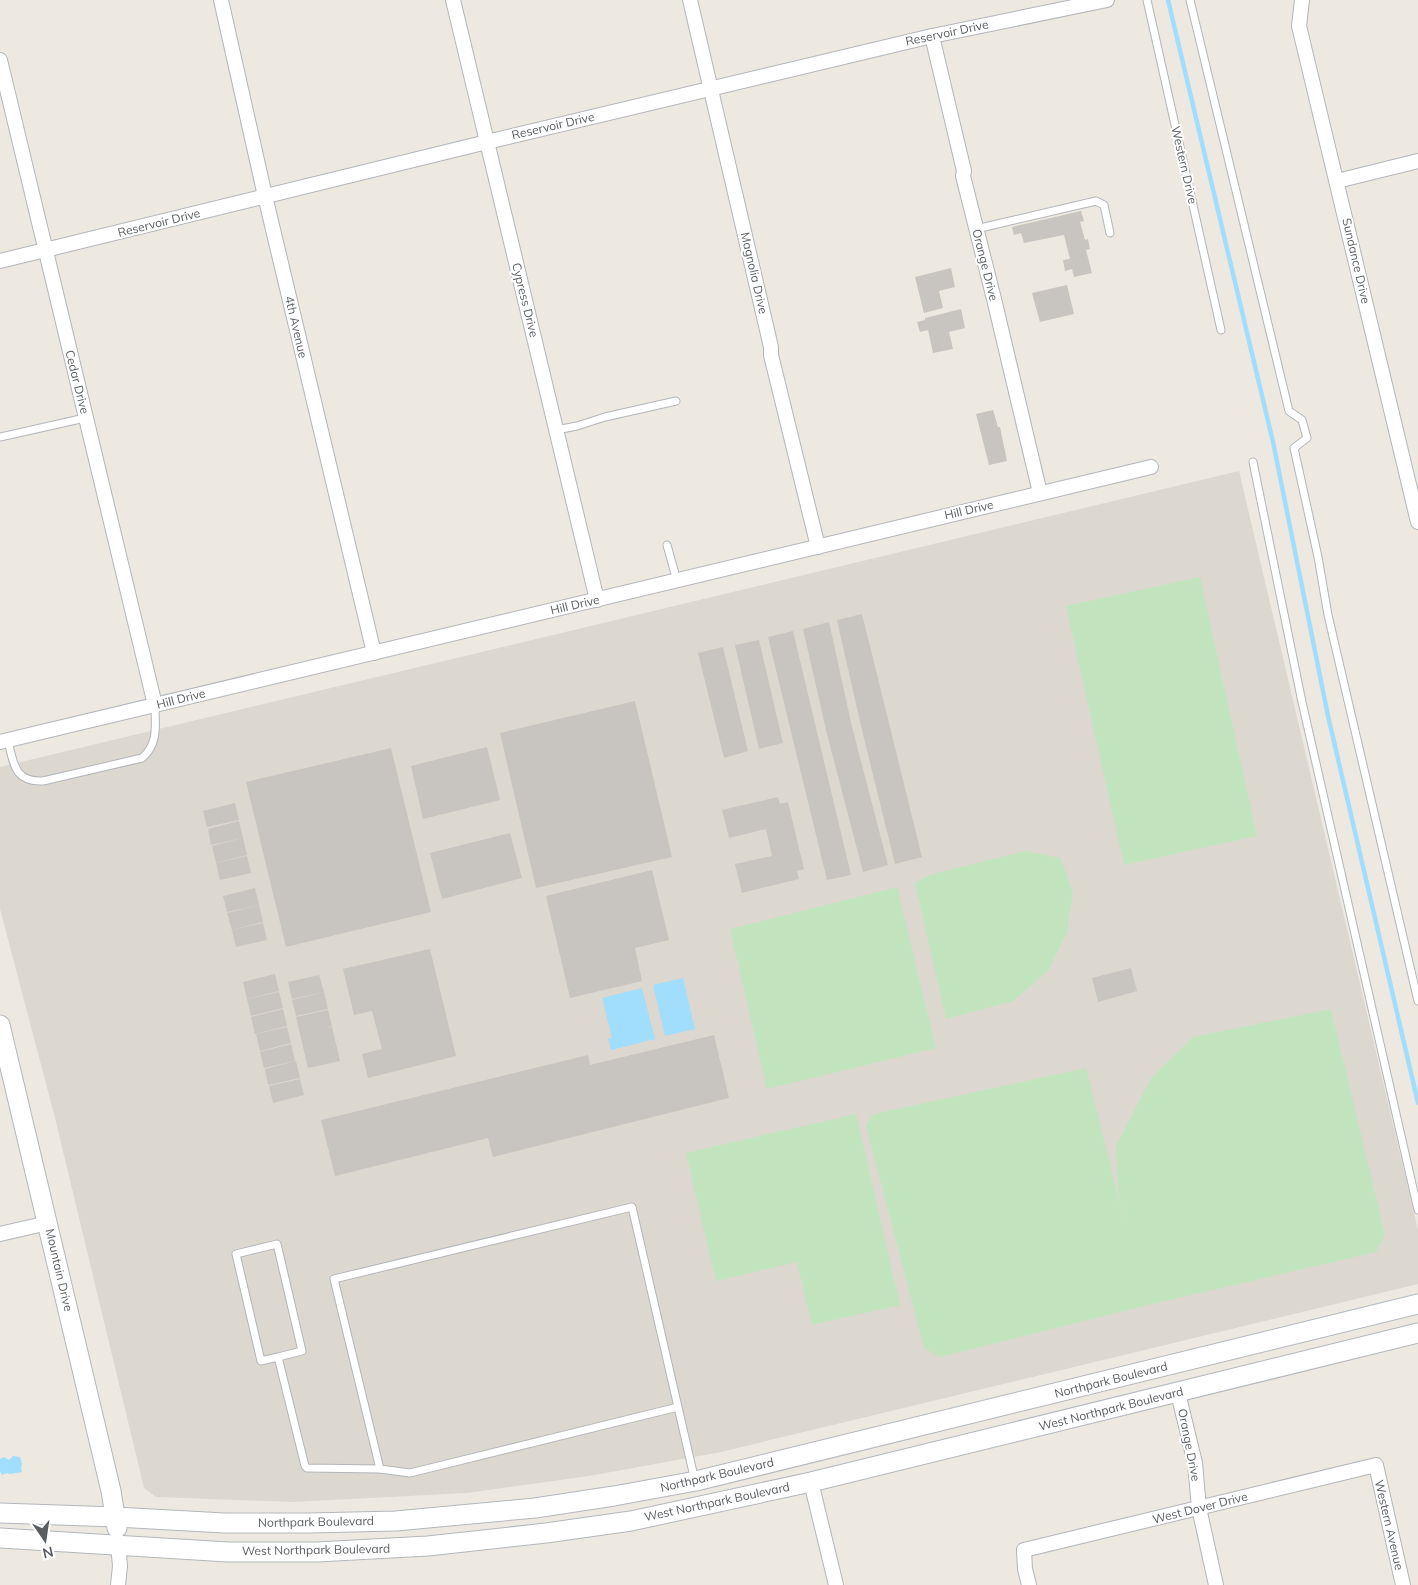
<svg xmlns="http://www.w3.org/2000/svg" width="1418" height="1585" viewBox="0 0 1418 1585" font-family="Mulish,sans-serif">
  <rect width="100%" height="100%" fill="#ede9e1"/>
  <path fill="#dcd8cf" d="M1239,471L1418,1230V1284L721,1452L589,1476L467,1493L292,1502L156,1497L144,1488L55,1118L0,909V767Z"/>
  <g fill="#c1e4be">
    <path d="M1200,577L1257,836L1124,865L1066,606Z"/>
    <path d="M1025,851L1061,858L1073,893L1067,932L1048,971L1013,1001L946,1019L915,883L932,874Z"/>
    <path d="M897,887L936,1048L767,1089L730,929Z"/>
    <path d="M1331,1009L1385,1235L1376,1252L1144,1306L940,1357L924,1348L866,1125L874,1114L1086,1068L1129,1241L1118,1194L1116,1146L1151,1078L1193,1037Z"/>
    <path d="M856,1114L900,1305L812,1325L797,1262L716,1281L686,1153Z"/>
  </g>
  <g fill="#a1ddfd">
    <path d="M683,978L695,1029L665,1036L653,985Z"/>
    <path d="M642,988L655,1039L611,1050L608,1039L612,1038L602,998Z"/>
    <path d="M13,1456L20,1457L22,1464L21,1467L22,1472L10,1474L7,1473L2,1475L0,1471V1459L4,1457L9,1460Z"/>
  </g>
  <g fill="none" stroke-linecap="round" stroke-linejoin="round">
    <path stroke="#a1ddfd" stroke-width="4.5" d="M1168,0L1273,442L1328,716L1418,1103"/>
  </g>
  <g fill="#c8c4bf">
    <path d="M1081,211L1084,221L1080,222L1085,240L1088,239L1090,249L1086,250L1092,273L1074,277L1072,269L1065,271L1063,260L1070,259L1064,235L1024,243L1021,233L1014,235L1012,227Z"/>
    <path d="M951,268L955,287L939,291L943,308L924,313L915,277Z"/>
    <path d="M1067,285L1074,314L1040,322L1032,293Z"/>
    <path d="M961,309L965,328L949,332L953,349L933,353L928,330L920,332L917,322L925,320V318Z"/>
    <path d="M993,410L998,427H1000L1007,461L989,465L976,414Z"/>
    <path d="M862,614L922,857L895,864L861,726L837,620Z"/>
    <path d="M829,622L852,727L888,865L863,872L827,734L803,629Z"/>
    <path d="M793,631L851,875L827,880L768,637Z"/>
    <path d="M759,640L783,743L759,749L735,645Z"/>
    <path d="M723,647L748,751L724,758L698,653Z"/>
    <path d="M635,701L672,857L536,888L500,733Z"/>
    <path d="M487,747L500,800L423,819L411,766Z"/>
    <path d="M391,748L431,912L286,947L246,782Z"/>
    <path d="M778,797L780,804L788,802L804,869L797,871L799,879L742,893L735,864L772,856L766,829L729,838L722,810Z"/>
    <path d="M235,803L239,820L207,827L203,811Z"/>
    <path d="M239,821L243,838L211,845L208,829Z"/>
    <path d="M510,833L522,878L442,899L430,853Z"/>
    <path d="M243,838L247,855L216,863L212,846Z"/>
    <path d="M247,856L251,873L220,880L216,863Z"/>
    <path d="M652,870L669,940L635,948L642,981L570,998L546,896Z"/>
    <path d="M255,888L259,905L227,912L223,896Z"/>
    <path d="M259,905L263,922L232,930L227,913Z"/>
    <path d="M263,923L267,940L236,947L232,930Z"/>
    <path d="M430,949L456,1056L368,1078L362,1054L382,1049L372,1011L354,1015L343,969Z"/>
    <path d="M1131,968L1137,991L1098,1002L1092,978Z"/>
    <path d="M275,974L279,991L247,999L243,982Z"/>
    <path d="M319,975L324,992L292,999L288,982Z"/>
    <path d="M279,992L283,1008L251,1016L247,999Z"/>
    <path d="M324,992L328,1009L296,1016L292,1000Z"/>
    <path d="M283,1009L287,1026L255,1034L251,1017Z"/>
    <path d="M328,1010L332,1026L327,1028L332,1027L340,1061L308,1068L296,1017Z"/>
    <path d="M287,1027L291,1043L260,1051L256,1034Z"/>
    <path d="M714,1035L729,1098L493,1157L488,1138L335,1176L321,1120L588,1055L590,1065Z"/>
    <path d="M291,1044L295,1061L264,1068L260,1052Z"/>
    <path d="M296,1061L300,1078L268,1085L265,1069Z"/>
    <path d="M300,1079L304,1095L273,1103L269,1086Z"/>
  </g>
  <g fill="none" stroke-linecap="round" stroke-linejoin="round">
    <g stroke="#b2b5b9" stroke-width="9">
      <g id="lane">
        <path d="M1147,0L1221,330"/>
        <path d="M1190,0L1289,411L1302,420L1307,438L1294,448L1318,557L1328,615L1418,1001"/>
        <path d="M976,229L1096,201L1104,205L1110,233"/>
        <path d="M556,430L577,426L605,417L676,401"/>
        <path d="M0,437L85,418"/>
        <path d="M1253,462L1302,702L1418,1210"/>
        <path d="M667,545L677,581"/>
        <path d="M8,741C14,764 14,782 43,781L142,758C159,744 155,725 155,705"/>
        <path d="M278,1357L261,1361L236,1254L277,1244L302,1351L278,1357L305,1466L307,1468L380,1469"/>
        <path d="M678,1407L410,1473L380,1469L334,1279L632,1207L695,1481"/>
      </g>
    </g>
    <g stroke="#b2b5b9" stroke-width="16">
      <g id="street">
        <path d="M221,0L265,196L374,653"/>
        <path d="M453,0L597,600"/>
        <path d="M690,0L771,347V355L818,547"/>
        <path d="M1302,0L1299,26L1418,522"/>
        <path d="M932,36L964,171L963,176L994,299L1040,493"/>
        <path d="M0,60L155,705"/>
        <path d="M1337,181L1418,161"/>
        <path d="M0,261L487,142L932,36L1107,0"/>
        <path d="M0,742L1151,467"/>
        <path d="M0,1234L48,1223"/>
        <path d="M1178,1393L1195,1463L1199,1508L1216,1585"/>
        <path d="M811,1482L836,1585"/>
        <path d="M118,1544L120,1566L118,1585"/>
        <path d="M1029,1585L1025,1569L1024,1550L1376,1465L1403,1585"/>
      </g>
    </g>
    <g stroke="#b3b7bc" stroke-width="21">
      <g id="secondary">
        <path d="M0,1025L111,1491L117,1528"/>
        <path d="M0,1513L116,1517L224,1523H310L396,1521L535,1508L614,1496L696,1481L1418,1304"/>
        <path d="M0,1538L228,1552H317L428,1546L546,1533L631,1521L811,1482L1418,1333"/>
      </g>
    </g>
    <use href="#lane" stroke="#fff" stroke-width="7"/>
    <use href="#street" stroke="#fff" stroke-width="14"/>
    <use href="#secondary" stroke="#fff" stroke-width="19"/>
  </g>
  <g text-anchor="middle" stroke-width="4" stroke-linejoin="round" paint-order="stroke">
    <g font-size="12" fill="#5a5e62" stroke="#fff">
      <text transform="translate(947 33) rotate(-12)" y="4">Reservoir Drive</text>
      <text transform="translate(553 126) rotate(-13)" y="4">Reservoir Drive</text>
      <text transform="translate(1184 165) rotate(77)" y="4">Western Drive</text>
      <text transform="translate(159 223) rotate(-14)" y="4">Reservoir Drive</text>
      <text transform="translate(1356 261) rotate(77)" y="4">Sundance Drive</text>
      <text transform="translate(985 265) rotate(76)" y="4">Orange Drive</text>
      <text transform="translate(754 273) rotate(77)" y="4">Magnolia Drive</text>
      <text transform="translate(525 300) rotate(76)" y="4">Cypress Drive</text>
      <text transform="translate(296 327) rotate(77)" y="4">4th Avenue</text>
      <text transform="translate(77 382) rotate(76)" y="4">Cedar Drive</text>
      <text transform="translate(969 510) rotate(-13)" y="4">Hill Drive</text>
      <text transform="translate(575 605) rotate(-13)" y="4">Hill Drive</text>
      <text transform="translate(181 699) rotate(-14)" y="4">Hill Drive</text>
      <text transform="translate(59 1270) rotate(77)" y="4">Mountain Drive</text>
      <text transform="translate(1111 1380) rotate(-14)" y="4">Northpark Boulevard</text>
      <text transform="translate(1111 1409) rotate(-14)" y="4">West Northpark Boulevard</text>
      <text transform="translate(1189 1445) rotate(79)" y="4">Orange Drive</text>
      <text transform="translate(717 1475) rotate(-13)" y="4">Northpark Boulevard</text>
      <text transform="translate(717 1502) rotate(-12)" y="4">West Northpark Boulevard</text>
      <text transform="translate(1200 1508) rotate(-14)" y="4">West Dover Drive</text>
      <text transform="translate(316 1522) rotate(-1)" y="4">Northpark Boulevard</text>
      <text transform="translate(1389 1525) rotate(77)" y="4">Western Avenue</text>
      <text transform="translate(316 1550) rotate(-1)" y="4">West Northpark Boulevard</text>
    </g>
  </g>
  <g transform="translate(45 1540) rotate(167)" stroke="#ffffff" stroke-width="4" paint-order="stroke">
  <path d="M0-4L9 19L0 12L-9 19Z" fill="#5a5e62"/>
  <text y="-8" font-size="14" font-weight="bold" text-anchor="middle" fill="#5a5e62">N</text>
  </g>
</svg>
